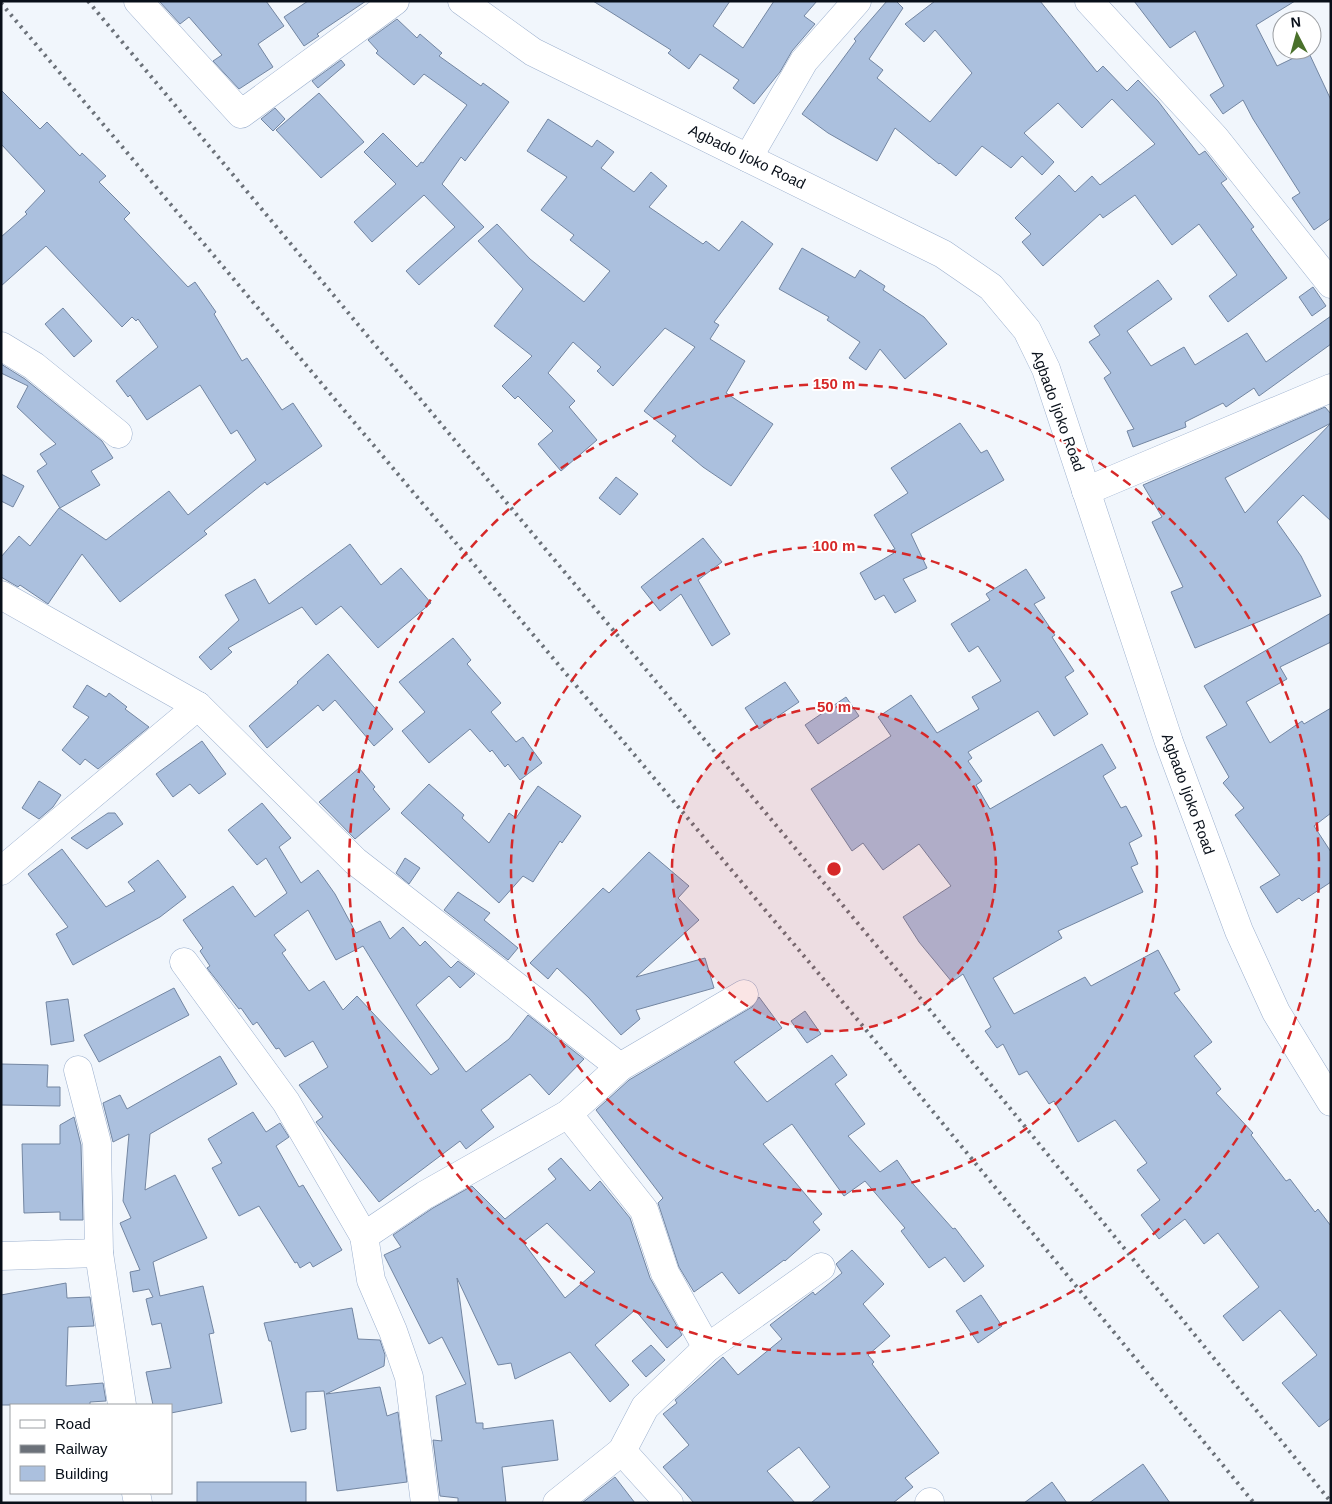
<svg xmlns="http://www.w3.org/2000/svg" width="1332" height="1504" viewBox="0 0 1332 1504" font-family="Arial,sans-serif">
  <rect width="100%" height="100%" fill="#f1f6fc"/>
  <g fill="#abc0de" stroke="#7386a2" fill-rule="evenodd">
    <path d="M159,1H266L284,26L258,44L273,67L239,89L213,61L222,55L189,17L180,24Z"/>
    <path d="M308,1H366L317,34L319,36L304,46L284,17Z"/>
    <path d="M593,1H730L713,26L743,48L774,1H817L804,16L815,24L792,51L780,72L754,104L733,88L739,80L700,54L689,69L668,53L671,50Z"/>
    <path d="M887,1H896L903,8L869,59L883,70L877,78L930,122L972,73L935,30L924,42L905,24L935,1H1040L1097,72L1103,66L1127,91L1138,80L1158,101L1199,155L1205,151L1227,179L1221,183L1254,227L1251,229L1287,278L1228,322L1209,296L1237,275L1199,224L1172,245L1135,195L1103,218L1100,214L1043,266L1022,242L1031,234L1015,218L1059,175L1075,192L1092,176L1100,185L1155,144L1112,99L1082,128L1058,103L1024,133L1054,162L1042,175L1022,156L1011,168L982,146L956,176L940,163L939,164L895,128L877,161L828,133L802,114L856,41L854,39Z"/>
    <path d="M1134,1H1295L1256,25L1277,66L1308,51L1331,100V218L1314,230L1292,198L1300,193L1253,119L1243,100L1223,114L1210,95L1224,86L1195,31L1170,48Z"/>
    <path d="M397,19L417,38L420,34L442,53L439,56L481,86L483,83L509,102L465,161L461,157L442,184L484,227L419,285L406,271L455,227L424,195L372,242L354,222L396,184L364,152L383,133L417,167L421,162L423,163L467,105L424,74L414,85L376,53L378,51L368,40Z"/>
    <path d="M341,60L345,65L318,88L312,81Z"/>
    <path d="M1,90L40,129L47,122L80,156L82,153L106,176L99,182L130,213L124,219L188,287L195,282L216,312L214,314L242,361L247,358L282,410L293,403L322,446L267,485L265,482L204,531L207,534L120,602L82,554L48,604L20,585L18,587L1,577V557L19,536L30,546L59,508L106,540L169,491L188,515L256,460L237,430L231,434L200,385L147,420L130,395L128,397L116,381L158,347L138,319L136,321L132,317L122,327L46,246L1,286V237L27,214L25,212L45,191L1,144Z"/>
    <path d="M319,93L364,142L321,178L276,130Z"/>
    <path d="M275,108L285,119L273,131L261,119Z"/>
    <path d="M548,119L592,147L597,140L614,152L601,168L634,192L651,172L667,186L649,207L703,244L706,241L719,251L742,221L773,244L714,322L719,325L710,339L745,361L726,393L773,424L731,486L703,467L672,441L676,436L644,411L695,347L665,328L613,386L597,371L601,367L573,342L548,373L575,401L569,407L597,440L561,471L538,444L553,431L518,396L515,399L502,386L532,356L494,326L523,289L478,241L497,224L530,259L584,302L610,271L570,240L574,235L541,210L567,177L527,151Z"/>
    <path d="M802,248L855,278L860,270L885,286L883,290L924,317L947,344L905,379L880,349L866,370L849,358L860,342L827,320L829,317L779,289Z"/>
    <path d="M1158,280L1172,299L1127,331L1151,366L1184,347L1195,365L1247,333L1266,362L1331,316V344L1259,396L1254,388L1226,407L1223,403L1185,422L1186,427L1133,447L1127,431L1134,429L1104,378L1111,373L1089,342L1100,335L1094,326Z"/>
    <path d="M1313,287L1326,306L1312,316L1299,297Z"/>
    <path d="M63,308L92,341L74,357L45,324Z"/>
    <path d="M1,364L25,379L102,441L113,458L91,471L100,485L60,508L37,471L47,464L40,454L56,444L17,407L28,386L1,373Z"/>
    <path d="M1325,407L1331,414V423L1225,478L1245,513L1331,423V521L1303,495L1277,522L1301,556L1321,596L1195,648L1171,592L1183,587L1152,522L1162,517L1143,485Z"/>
    <path d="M960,423L981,453L987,450L1004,480L911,534L927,568L903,579L916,601L895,613L884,595L875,600L860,573L894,553L892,550L895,549L874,515L908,493L891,468Z"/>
    <path d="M1,474L24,486L13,507L1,501Z"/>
    <path d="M616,477L638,494L620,515L599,498Z"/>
    <path d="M703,538L722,562L698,580L730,634L712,646L681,594L660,611L641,587Z"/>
    <path d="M350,544L381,585L401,568L431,603L378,648L341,606L316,625L302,607L228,648L232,652L211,670L199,657L239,620L225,595L255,579L269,604Z"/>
    <path d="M1026,569L1045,598L1034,604L1055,635L1052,637L1074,671L1065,677L1088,714L1054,736L1038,711L968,752L972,758L968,761L982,781L976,785L990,809L1102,744L1116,768L1103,776L1121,808L1126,806L1142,836L1129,843L1138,864L1131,867L1143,892L1058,931L1062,938L993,978L1014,1014L1085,977L1091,986L1158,950L1180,990L1174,993L1212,1042L1194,1056L1221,1089L1216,1093L1253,1133L1251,1135L1286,1181L1290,1179L1315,1212L1318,1209L1331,1226V1418L1319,1427L1282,1383L1317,1355L1280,1310L1243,1341L1223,1316L1259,1287L1218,1233L1204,1244L1185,1219L1159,1239L1141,1215L1160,1200L1137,1170L1147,1163L1115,1120L1078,1142L1054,1101L1049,1104L1027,1071L1019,1075L1003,1044L997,1048L985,1031L991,1027L963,974L952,982L919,942L903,917L951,886L919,844L883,870L863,843L852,851L811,789L891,736L878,717L911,695L937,733L979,709L972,697L1001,681L978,646L969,652L951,624L990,600L986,594Z"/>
    <path d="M1331,613V642L1280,667L1287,679L1246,702L1270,743L1302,721L1304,724L1331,708V813L1314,826L1331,852V882L1302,901L1299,898L1277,913L1260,887L1280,875L1235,815L1244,808L1223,783L1229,777L1206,737L1227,725L1204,686Z"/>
    <path d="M453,638L471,660L467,664L501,703L491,712L516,742L523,737L542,763L520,780L508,764L505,767L492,750L490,752L470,729L429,763L402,731L425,712L399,682Z"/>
    <path d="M328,654L393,729L374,746L335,700L323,711L318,705L267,748L249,726L298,683L297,682Z"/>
    <path d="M785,682L799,702L759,729L745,708Z"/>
    <path d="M87,685L106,697L109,693L127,707L125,709L149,727L98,769L85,759L80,765L62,750L89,717L73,707Z"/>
    <path d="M846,697L859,716L818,744L805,725Z"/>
    <path d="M202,741L226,774L199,794L190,784L173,797L156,774Z"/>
    <path d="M359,768L375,787L373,789L390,809L355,839L319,802Z"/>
    <path d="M39,781L61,795L53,807L39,819L22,808Z"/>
    <path d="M429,784L464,815L462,818L489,843L509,813L516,818L538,786L581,816L562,843L560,841L533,882L523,876L499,903L401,813Z"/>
    <path d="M262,803L291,838L279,847L301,883L318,870L335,894L356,933L380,921L390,939L403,927L420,946L425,941L451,968L458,961L475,974L460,988L449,976L416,1005L466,1072L509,1039L528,1015L584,1059L549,1095L530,1074L481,1110L494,1127L466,1149L460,1141L379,1202L316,1122L323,1117L299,1085L328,1067L313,1041L285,1057L279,1048L276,1049L257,1022L253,1025L241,1008L239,1009L207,968L210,966L200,951L203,948L183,920L233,886L255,917L287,893L266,858L257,865L228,830ZM308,910L336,960L363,946L439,1069L431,1075L357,996L343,1010L324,981L309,991L282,953L286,950L274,935Z"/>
    <path d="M108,813H115L123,824L87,849L71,838Z"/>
    <path d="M62,849L106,907L135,891L128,882L158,860L186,897L160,917L73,965L56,934L68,927L28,874Z"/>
    <path d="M649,852L689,886L678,898L699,920L636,977L705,958L714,988L636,1010L640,1019L621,1035L589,998L557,968L548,979L530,963L603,888L609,893Z"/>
    <path d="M405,858L420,868L409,884L396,873Z"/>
    <path d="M458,892L490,913L484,920L518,948L508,960L444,910Z"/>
    <path d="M174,988L189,1015L99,1062L84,1035Z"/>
    <path d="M759,997L782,1028L734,1062L767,1102L832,1055L847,1075L835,1084L865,1124L848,1136L880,1172L897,1160L914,1185L953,1229L955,1228L984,1266L964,1282L945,1257L929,1268L901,1231L905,1228L865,1181L844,1196L792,1124L763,1144L822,1214L813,1222L820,1230L785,1261L784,1260L739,1294L722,1272L694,1292L679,1267L658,1203L663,1198L596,1110L629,1080L752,1007Z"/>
    <path d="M68,999L74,1041L51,1045L46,1002Z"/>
    <path d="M805,1011L821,1034L807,1043L791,1021Z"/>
    <path d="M220,1056L237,1084L150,1134L145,1190L175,1175L207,1238L153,1262L160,1296L203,1286L214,1333L209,1334L222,1403L171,1413V1405H153L146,1372L171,1368L161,1323L152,1325L146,1299L153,1297L149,1289L133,1292L130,1272L140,1270L120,1223L131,1218L123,1201L129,1134L113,1142L103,1103L120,1095L127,1109Z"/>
    <path d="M1,1064L48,1065L47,1087H60V1106L1,1105Z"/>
    <path d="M253,1112L266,1132L280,1123L289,1137L276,1146L299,1187L303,1185L342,1250L313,1267L310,1262L300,1268L297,1262L295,1263L259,1206L239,1216L212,1168L222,1163L208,1139Z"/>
    <path d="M74,1117L81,1145L83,1220H60V1212L24,1213L22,1144H60V1125Z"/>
    <path d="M561,1158L590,1191L600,1181L630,1218L650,1278L682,1335L667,1348L635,1310L595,1345L629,1385L610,1402L570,1352L515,1379L511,1363L498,1365L457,1278L476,1423H483V1429L553,1420L558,1460L502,1467L506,1503H458V1498L440,1496L433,1440L442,1441L436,1396L466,1384L442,1337L429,1344L384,1255L401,1247L393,1235L433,1208L472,1186L505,1219L556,1179L548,1169ZM547,1223L595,1272L565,1298L523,1242Z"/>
    <path d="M852,1250L884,1284L863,1304L890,1336L868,1355L874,1362L872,1364L939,1453L905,1478L913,1487L893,1503H811L830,1487L799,1447L767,1471L795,1503H694L663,1467L689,1445L663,1414L677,1403L675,1400L723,1357L738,1375L782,1339L770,1325L813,1292L815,1295L842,1273L836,1264Z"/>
    <path d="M66,1283L67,1298L90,1297L94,1326L68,1327L66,1386L103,1383L106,1401L90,1402V1405H1V1295Z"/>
    <path d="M981,1295L1002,1326L978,1343L956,1311Z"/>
    <path d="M352,1308L358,1339L380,1340L385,1355L384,1366L326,1394L380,1387L387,1416L398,1412L407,1482L337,1491L324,1391L306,1392V1429L291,1432L271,1341H269L264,1323Z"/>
    <path d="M651,1345L665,1360L646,1377L632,1361Z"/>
    <path d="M1143,1464L1170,1503H1089Z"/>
    <path d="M615,1477L635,1503H582Z"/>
    <rect x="197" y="1482" width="109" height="21"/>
    <path d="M1052,1482L1067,1503H1024Z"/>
  </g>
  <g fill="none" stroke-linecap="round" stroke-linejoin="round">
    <g stroke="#9cb0ce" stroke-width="29">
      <g id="minor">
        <path d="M138,1L241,114L395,1"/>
        <path d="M462,1L533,52L943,254L991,287L1027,330L1046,369L1169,742L1239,931L1276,1012L1331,1102"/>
        <path d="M1089,1L1215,138L1331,284"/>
        <path d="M748,158L804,61L857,1"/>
        <path d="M1,346L34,366L118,434"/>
        <path d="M1086,491L1331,388"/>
        <path d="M1,595L198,706L355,861L620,1067"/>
        <path d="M1,871L198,706"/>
        <path d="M184,962L286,1102L364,1236"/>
        <path d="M78,1070L97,1143L99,1253L122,1405"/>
        <path d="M568,1114L644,1210L665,1273L707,1348"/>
        <path d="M1,1256L99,1253"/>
        <path d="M622,1451L669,1503"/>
        <path d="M136,1493L138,1503"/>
        <path d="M425,1503L409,1377L393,1331L371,1280L364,1236L425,1195L568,1114L620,1067L744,994"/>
        <path d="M557,1503L622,1451L645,1407L707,1348L821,1267"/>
        <path d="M929,1503L930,1502"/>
      </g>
    </g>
    <use href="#minor" stroke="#fff" stroke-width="28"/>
    <g stroke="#6b7179" stroke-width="4" stroke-dasharray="2.5 5" stroke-linecap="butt">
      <path d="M88,1L916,993L1331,1502"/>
      <path d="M1,3L862,1025L1254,1503"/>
    </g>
  </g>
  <circle cx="834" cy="869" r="162" fill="#d62828" fill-opacity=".12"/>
  <g fill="none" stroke="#d62828" stroke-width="2.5" stroke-dasharray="9 6">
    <circle cx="834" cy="869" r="162"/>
    <circle cx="834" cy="869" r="323"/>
    <circle cx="834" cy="869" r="485"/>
  </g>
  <g text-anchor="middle" stroke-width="4" stroke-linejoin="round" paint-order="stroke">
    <g font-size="15" fill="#080f19" stroke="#fff">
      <text transform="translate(747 157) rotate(26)" y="5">Agbado Ijoko Road</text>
      <text transform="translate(1058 411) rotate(70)" y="5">Agbado Ijoko Road</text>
      <text transform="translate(1188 794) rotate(70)" y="5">Agbado Ijoko Road</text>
    </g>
  </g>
  <circle cx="834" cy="869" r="8" fill="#d62828" stroke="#fff" stroke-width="2.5"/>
  <g font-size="15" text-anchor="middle" font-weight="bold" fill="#d62828" stroke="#fff" stroke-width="4" stroke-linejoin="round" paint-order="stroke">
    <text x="834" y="389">150 m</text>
    <text x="834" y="551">100 m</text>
    <text x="834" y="712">50 m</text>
  </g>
  <rect width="1332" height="1504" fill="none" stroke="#080f19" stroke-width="5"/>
  <rect x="10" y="1404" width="162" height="90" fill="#ffffff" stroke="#9c9fa3"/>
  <rect x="20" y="1420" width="25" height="8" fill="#ffffff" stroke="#9c9fa3"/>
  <text x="55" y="1429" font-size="15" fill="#080f19">Road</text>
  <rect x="20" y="1445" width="25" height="8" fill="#6b7179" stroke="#9c9fa3"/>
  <text x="55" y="1454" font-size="15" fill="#080f19">Railway</text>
  <rect x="20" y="1466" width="25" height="15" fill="#abc0de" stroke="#9c9fa3"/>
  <text x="55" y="1479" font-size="15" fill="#080f19">Building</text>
  <g transform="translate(1297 35) rotate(354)"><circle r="24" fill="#ffffff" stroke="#9c9fa3"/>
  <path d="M0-4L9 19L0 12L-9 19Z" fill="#4a712b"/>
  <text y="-8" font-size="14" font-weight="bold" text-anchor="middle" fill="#080f19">N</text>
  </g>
</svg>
